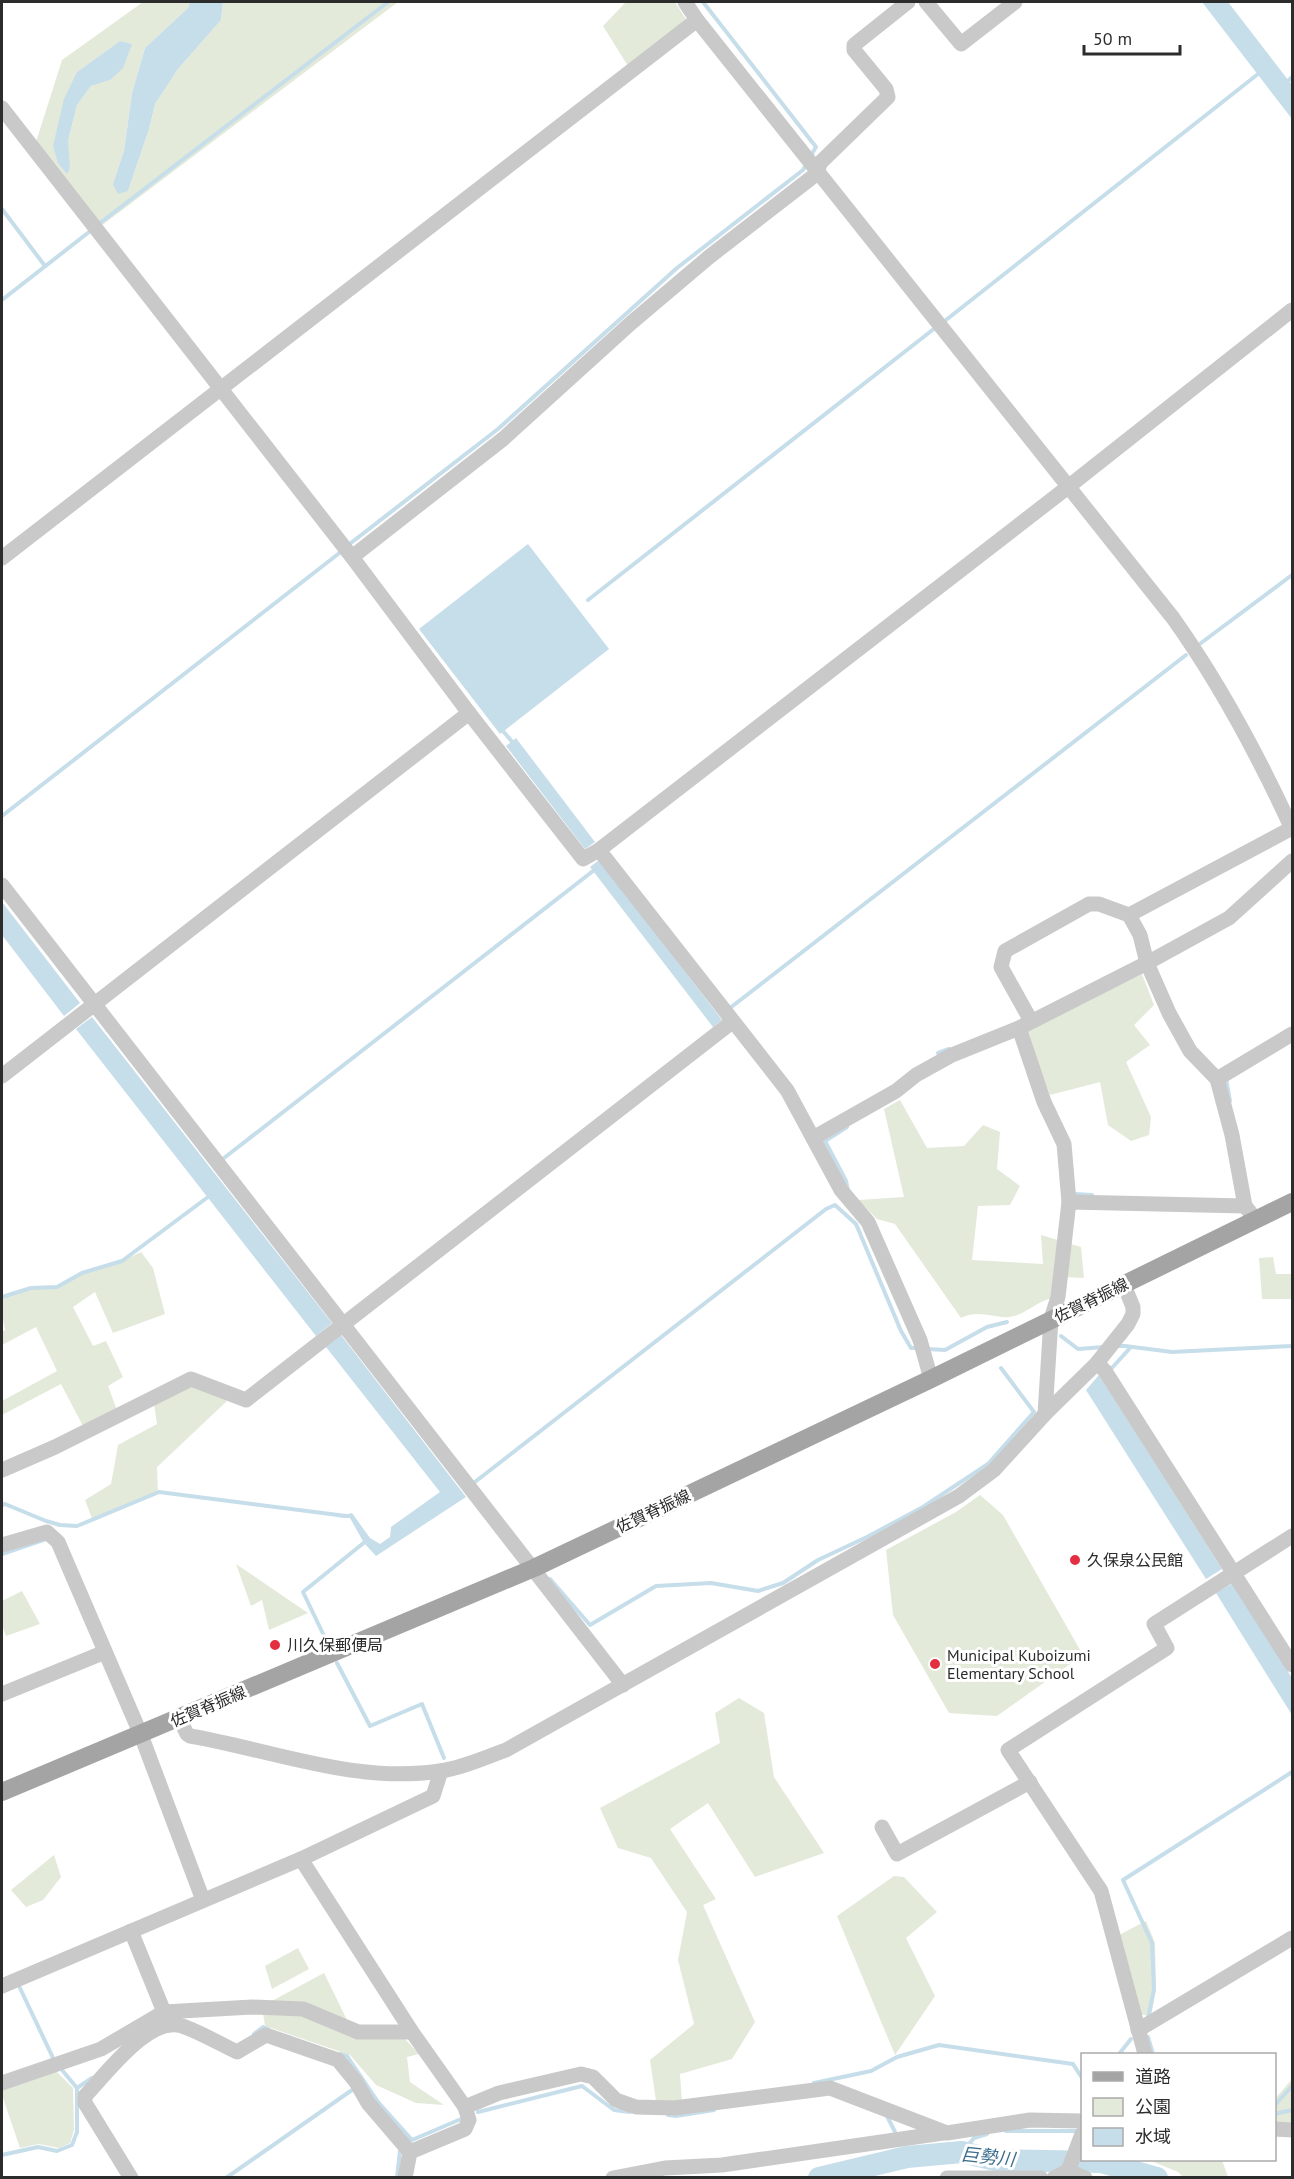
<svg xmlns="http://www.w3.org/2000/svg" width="1294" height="2179" viewBox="0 0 1294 2179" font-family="'PT Sans','Noto Sans JP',sans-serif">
  <rect width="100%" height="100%" fill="#fff"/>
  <g fill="#e3eada" fill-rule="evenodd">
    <path d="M143,2H190L188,8L145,48L132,93L124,151L113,184L128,191L149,129L155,104L178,69L221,20L223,2H398L101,226L36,142L62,60ZM120,41L131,44L127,56L110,80L91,86L77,105L68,141L77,72Z"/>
    <path d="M626,2H675L687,21L628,66L603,26Z"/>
    <path d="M1142,974L1154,1005L1134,1025L1150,1045L1126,1062L1151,1117L1149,1135L1131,1141L1108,1125L1100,1082L1050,1095L1025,1032Z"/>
    <path d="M900,1100L927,1148L964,1146L983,1125L1000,1132L997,1169L1020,1186L1010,1205L978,1206L972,1260L1043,1264L1041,1235L1081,1247L1084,1278L1065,1277L1054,1298C1038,1300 1029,1312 1014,1316C997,1321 982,1308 961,1318L895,1224L877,1219L858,1200L904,1197L884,1109Z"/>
    <path d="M141,1252L153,1268L165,1314L113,1333L95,1292L73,1307L93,1346L106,1341L123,1377L108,1386L117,1410L83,1426L61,1384L2,1415V1401L57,1371L36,1327L2,1345V1332L5,1330L2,1313V1298L31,1288L57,1287L82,1273L122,1261Z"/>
    <path d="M1273,1257L1276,1274H1292V1299H1262L1259,1258Z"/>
    <path d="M194,1384L227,1401L157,1467L158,1494L93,1521L85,1500L111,1484L118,1445L157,1424L154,1404Z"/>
    <path d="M980,1495L1003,1515L1083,1655L997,1716L949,1713L893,1615L886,1550L956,1512Z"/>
    <path d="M236,1564L308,1613L269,1630L262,1600L251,1606Z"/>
    <path d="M22,1591L40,1624L6,1636L2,1625V1601Z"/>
    <path d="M739,1698L764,1713L774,1777L824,1853L755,1877L708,1803L670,1829L716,1899L703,1905L755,2022L732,2059L680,2074L682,2103L656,2101L650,2060L694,2024L678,1960L687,1912L651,1858L618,1848L600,1808L720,1743L715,1713Z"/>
    <path d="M54,1855L61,1877L43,1900L26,1907L11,1890Z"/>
    <path d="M894,1876L904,1877L937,1912L906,1938L935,1996L895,2055L837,1916Z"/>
    <path d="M1146,1921L1155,1943L1156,1990L1151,2016L1138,2014L1119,1935Z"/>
    <path d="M298,1948L309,1969L272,1989L265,1966Z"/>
    <path d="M324,1973L348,2022L268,2003Z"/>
    <path d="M301,2012L405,2039L419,2054L407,2057L410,2082L444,2105L416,2103L376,2085L350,2055L265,2026L263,2013Z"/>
    <path d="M54,2069L73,2088L74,2130L70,2143L59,2148L39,2144L20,2148L2,2095V2087Z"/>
    <path d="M1292,2079L1291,2124H1275V2099Z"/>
    <path d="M1149,2160H1222L1228,2177H1183L1178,2172Z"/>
  </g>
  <g fill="#c6ddea">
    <path d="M190,2H223L221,20L178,69L155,104L149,129L128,191L118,194L113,184L124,151L132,93L145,48L188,8Z"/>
    <path d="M1202,2H1228L1292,85V119Z"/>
    <path d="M120,41L132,44L123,68L110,80L91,86L77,105L68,141L70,168L67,174L58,163L53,146L64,99L77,72Z"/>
    <path d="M528,544L609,649L500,734L419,629Z"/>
    <path d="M516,738L595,842L585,849L506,746Z"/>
    <path d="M599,860L722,1020L713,1027L590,867Z"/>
    <path d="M2,902L80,1003L64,1016L2,935Z"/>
    <path d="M92,1017L332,1323L316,1336L76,1029Z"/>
    <path d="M341,1335L466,1497L376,1556L364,1543L350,1518L336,1517L352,1513L370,1538L380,1544L390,1537L391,1527L440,1492L326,1347Z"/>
    <path d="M1099,1375L1222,1569L1206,1579L1086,1390Z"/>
    <path d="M1233,1583L1292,1678V1715L1216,1593Z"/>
  </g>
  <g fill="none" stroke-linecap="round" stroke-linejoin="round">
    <g stroke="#c6ddea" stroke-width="4">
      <path d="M703,2L816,147L810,157"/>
      <path d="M1289,80L1292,77"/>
      <path d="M2,209L45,266"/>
      <path d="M100,223L388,2"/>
      <path d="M2,300L89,232"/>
      <path d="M946,320L1258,74"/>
      <path d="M347,546L498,429L677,268L803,170L807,163"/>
      <path d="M588,600L935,328"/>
      <path d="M1201,643L1292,575"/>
      <path d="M503,731L514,744"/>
      <path d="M2,816L342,551"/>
      <path d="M730,1008L1186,655"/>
      <path d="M938,1053L949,1049"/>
      <path d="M1226,1079L1230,1101"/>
      <path d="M847,1127L825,1141L846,1181L848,1191"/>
      <path d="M224,1158L593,871"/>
      <path d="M1075,1194L1092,1195"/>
      <path d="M2,1297L31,1288L57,1287L82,1273L122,1261L208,1197"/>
      <path d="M1061,1336L1078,1349L1104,1347"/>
      <path d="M1117,1346H1125L1172,1352L1292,1346"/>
      <path d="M927,1349L945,1350L987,1327L1007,1322"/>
      <path d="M1111,1369L1131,1347"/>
      <path d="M471,1485L826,1209L835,1205L856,1224L901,1331L911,1348H919"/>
      <path d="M2,1505L5,1504L46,1521L60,1525L77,1526L159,1492L346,1516"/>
      <path d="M2,1554L49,1538"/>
      <path d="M550,1579L590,1625L656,1586L711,1583L758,1591L783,1583L818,1560L867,1537L923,1507L988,1464L1034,1412L1001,1368"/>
      <path d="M328,1644L303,1592L366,1541"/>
      <path d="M337,1663L370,1726L422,1704L444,1758"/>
      <path d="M19,1986L54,2060"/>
      <path d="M1148,2018L1154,1989L1152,1943L1123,1880L1292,1772"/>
      <path d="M254,2034L263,2027L268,2029"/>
      <path d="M1148,2037L1153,2054"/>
      <path d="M340,2054L347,2056L378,2102L412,2140L461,2119"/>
      <path d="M1119,2054L1131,2039"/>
      <path d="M62,2070L77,2088"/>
      <path d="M814,2083L871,2071L897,2057L939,2045L1073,2064L1082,2078"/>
      <path d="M1274,2106L1292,2086"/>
      <path d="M478,2112L582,2086L614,2110L630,2112"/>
      <path d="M1274,2114L1292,2110"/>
      <path d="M668,2115L676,2116L714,2110"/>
      <path d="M887,2116L895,2132"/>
      <path d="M1006,2131H1080"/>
      <path d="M962,2152L974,2138L987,2134"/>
      <path d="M2,2155L38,2147L57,2151L72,2145L77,2132V2088L92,2078"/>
      <path d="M226,2178L352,2090"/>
      <path d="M397,2178L400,2150"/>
    </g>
    <path stroke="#c6ddea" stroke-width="22" d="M819,2178L907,2157L962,2152L995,2160L1101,2162L1157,2178"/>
    <g stroke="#c9c9c9" stroke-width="15">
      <path d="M685,2L697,20L1173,618C1220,684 1258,755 1292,829"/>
      <path d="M926,2L961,44L1015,2"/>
      <path d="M2,108L352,557L469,713L583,859L599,850L1068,487L1292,310"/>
      <path d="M352,557L503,439L631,323L709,257L815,175L821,162L888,97L886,89L854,50V45L908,2"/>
      <path d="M2,558L697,20"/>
      <path d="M599,850L787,1090L841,1190L868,1222L920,1340L931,1379"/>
      <path d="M2,885L623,1685"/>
      <path d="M1129,915L1292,828"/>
      <path d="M1031,1021L1001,967L1005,951L1089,904H1099L1129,915L1140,935L1147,963L1169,1013L1190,1051L1217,1079L1232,1135L1245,1206L1256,1220"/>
      <path d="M1019,1028L1044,1102L1064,1144L1069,1202L1058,1297L1051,1319L1045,1414"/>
      <path d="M2,1076L469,713"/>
      <path d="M1217,1079L1292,1034"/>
      <path d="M813,1138L896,1091L916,1075L952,1055L1019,1028L1147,963L1229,918L1292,861"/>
      <path d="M1069,1202L1245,1206"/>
      <path d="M1097,1363L1105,1371L1292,1665"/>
      <path d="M2,1470L55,1447L191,1379L246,1400L732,1022"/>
      <path d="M2,1545L47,1532L58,1542L141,1735L203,1900"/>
      <path d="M2,1694L105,1652"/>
      <path d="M179,1718L187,1734L190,1736C272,1750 355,1784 440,1771C462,1768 484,1758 506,1750L959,1496L994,1470L1045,1414L1097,1363L1128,1324L1133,1314V1307L1124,1285"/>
      <path d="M882,1827L897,1854L1030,1782"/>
      <path d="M301,1859L412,2032L465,2107L469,2120L465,2129L410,2152L405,2178"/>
      <path d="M131,1931L164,2012"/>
      <path d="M2,1986L301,1859L433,1796L441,1771"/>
      <path d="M1138,2030L1292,1938"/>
      <path d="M1145,2054L1101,1891L1008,1750L1167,1648L1154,1624L1292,1536"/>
      <path d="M2,2083L101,2049L164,2012L252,2007L303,2009L358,2032H412"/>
      <path d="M465,2107L499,2093L581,2074L593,2077L616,2100L636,2107L674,2108L830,2088L947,2133L1030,2120L1082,2121"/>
      <path d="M1274,2129L1292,2130"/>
      <path d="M1068,2171L1082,2134"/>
      <path d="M131,2178L85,2103V2096C106,2074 146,2020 178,2025C191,2027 224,2046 237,2052L266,2035L338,2060L356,2082L368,2103L410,2152"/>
      <path d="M613,2178L665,2168L722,2165L943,2133"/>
      <path d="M947,2178H1041"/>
      <path d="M1054,2178L1068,2171L1085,2178"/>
    </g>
    <path stroke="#a4a4a4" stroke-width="18" d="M2,1792L534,1568L931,1379L1292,1202"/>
  </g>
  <g fill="#e32f40" stroke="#fff" stroke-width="2">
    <circle cx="1075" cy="1560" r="6"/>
    <circle cx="275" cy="1645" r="6"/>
    <circle cx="935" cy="1664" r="6"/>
  </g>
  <g text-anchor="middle" stroke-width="6" stroke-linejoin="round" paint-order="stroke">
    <g font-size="16" fill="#2c2c2c" stroke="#fff">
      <text transform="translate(1091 1300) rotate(-26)" y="6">佐賀脊振線</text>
      <text transform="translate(653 1511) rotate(-25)" y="6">佐賀脊振線</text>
      <text transform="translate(208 1706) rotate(-23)" y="6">佐賀脊振線</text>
    </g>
    <g font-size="16" fill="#2c2c2c" stroke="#fff" text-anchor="start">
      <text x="1087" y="1566">久保泉公民館</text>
      <text x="287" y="1651">川久保郵便局</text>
      <text x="947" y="1661">Municipal Kuboizumi<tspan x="947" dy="18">Elementary School</tspan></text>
    </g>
    <g font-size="18" font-style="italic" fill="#3c6f8d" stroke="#fff">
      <text transform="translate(988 2157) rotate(6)" y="6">巨勢川</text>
    </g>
  </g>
  <rect width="1294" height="2179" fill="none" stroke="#2c2c2c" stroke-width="6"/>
  <rect x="1081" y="2053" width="195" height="108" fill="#ffffff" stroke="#ababab" stroke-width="1.5"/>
  <rect x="1093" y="2072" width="30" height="9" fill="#a4a4a4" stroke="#ababab" stroke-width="1.5"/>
  <text x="1135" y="2083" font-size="18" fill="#2c2c2c">道路</text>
  <rect x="1093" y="2098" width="30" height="18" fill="#e3eada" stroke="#ababab" stroke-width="1.5"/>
  <text x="1135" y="2113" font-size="18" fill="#2c2c2c">公園</text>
  <rect x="1093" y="2128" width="30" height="18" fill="#c6ddea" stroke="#ababab" stroke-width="1.5"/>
  <text x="1135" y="2143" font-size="18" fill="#2c2c2c">水域</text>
  <path d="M1084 45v9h96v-9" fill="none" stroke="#2c2c2c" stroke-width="3"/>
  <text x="1093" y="45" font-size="18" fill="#2c2c2c" stroke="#ffffff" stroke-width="4.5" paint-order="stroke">50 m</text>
</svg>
